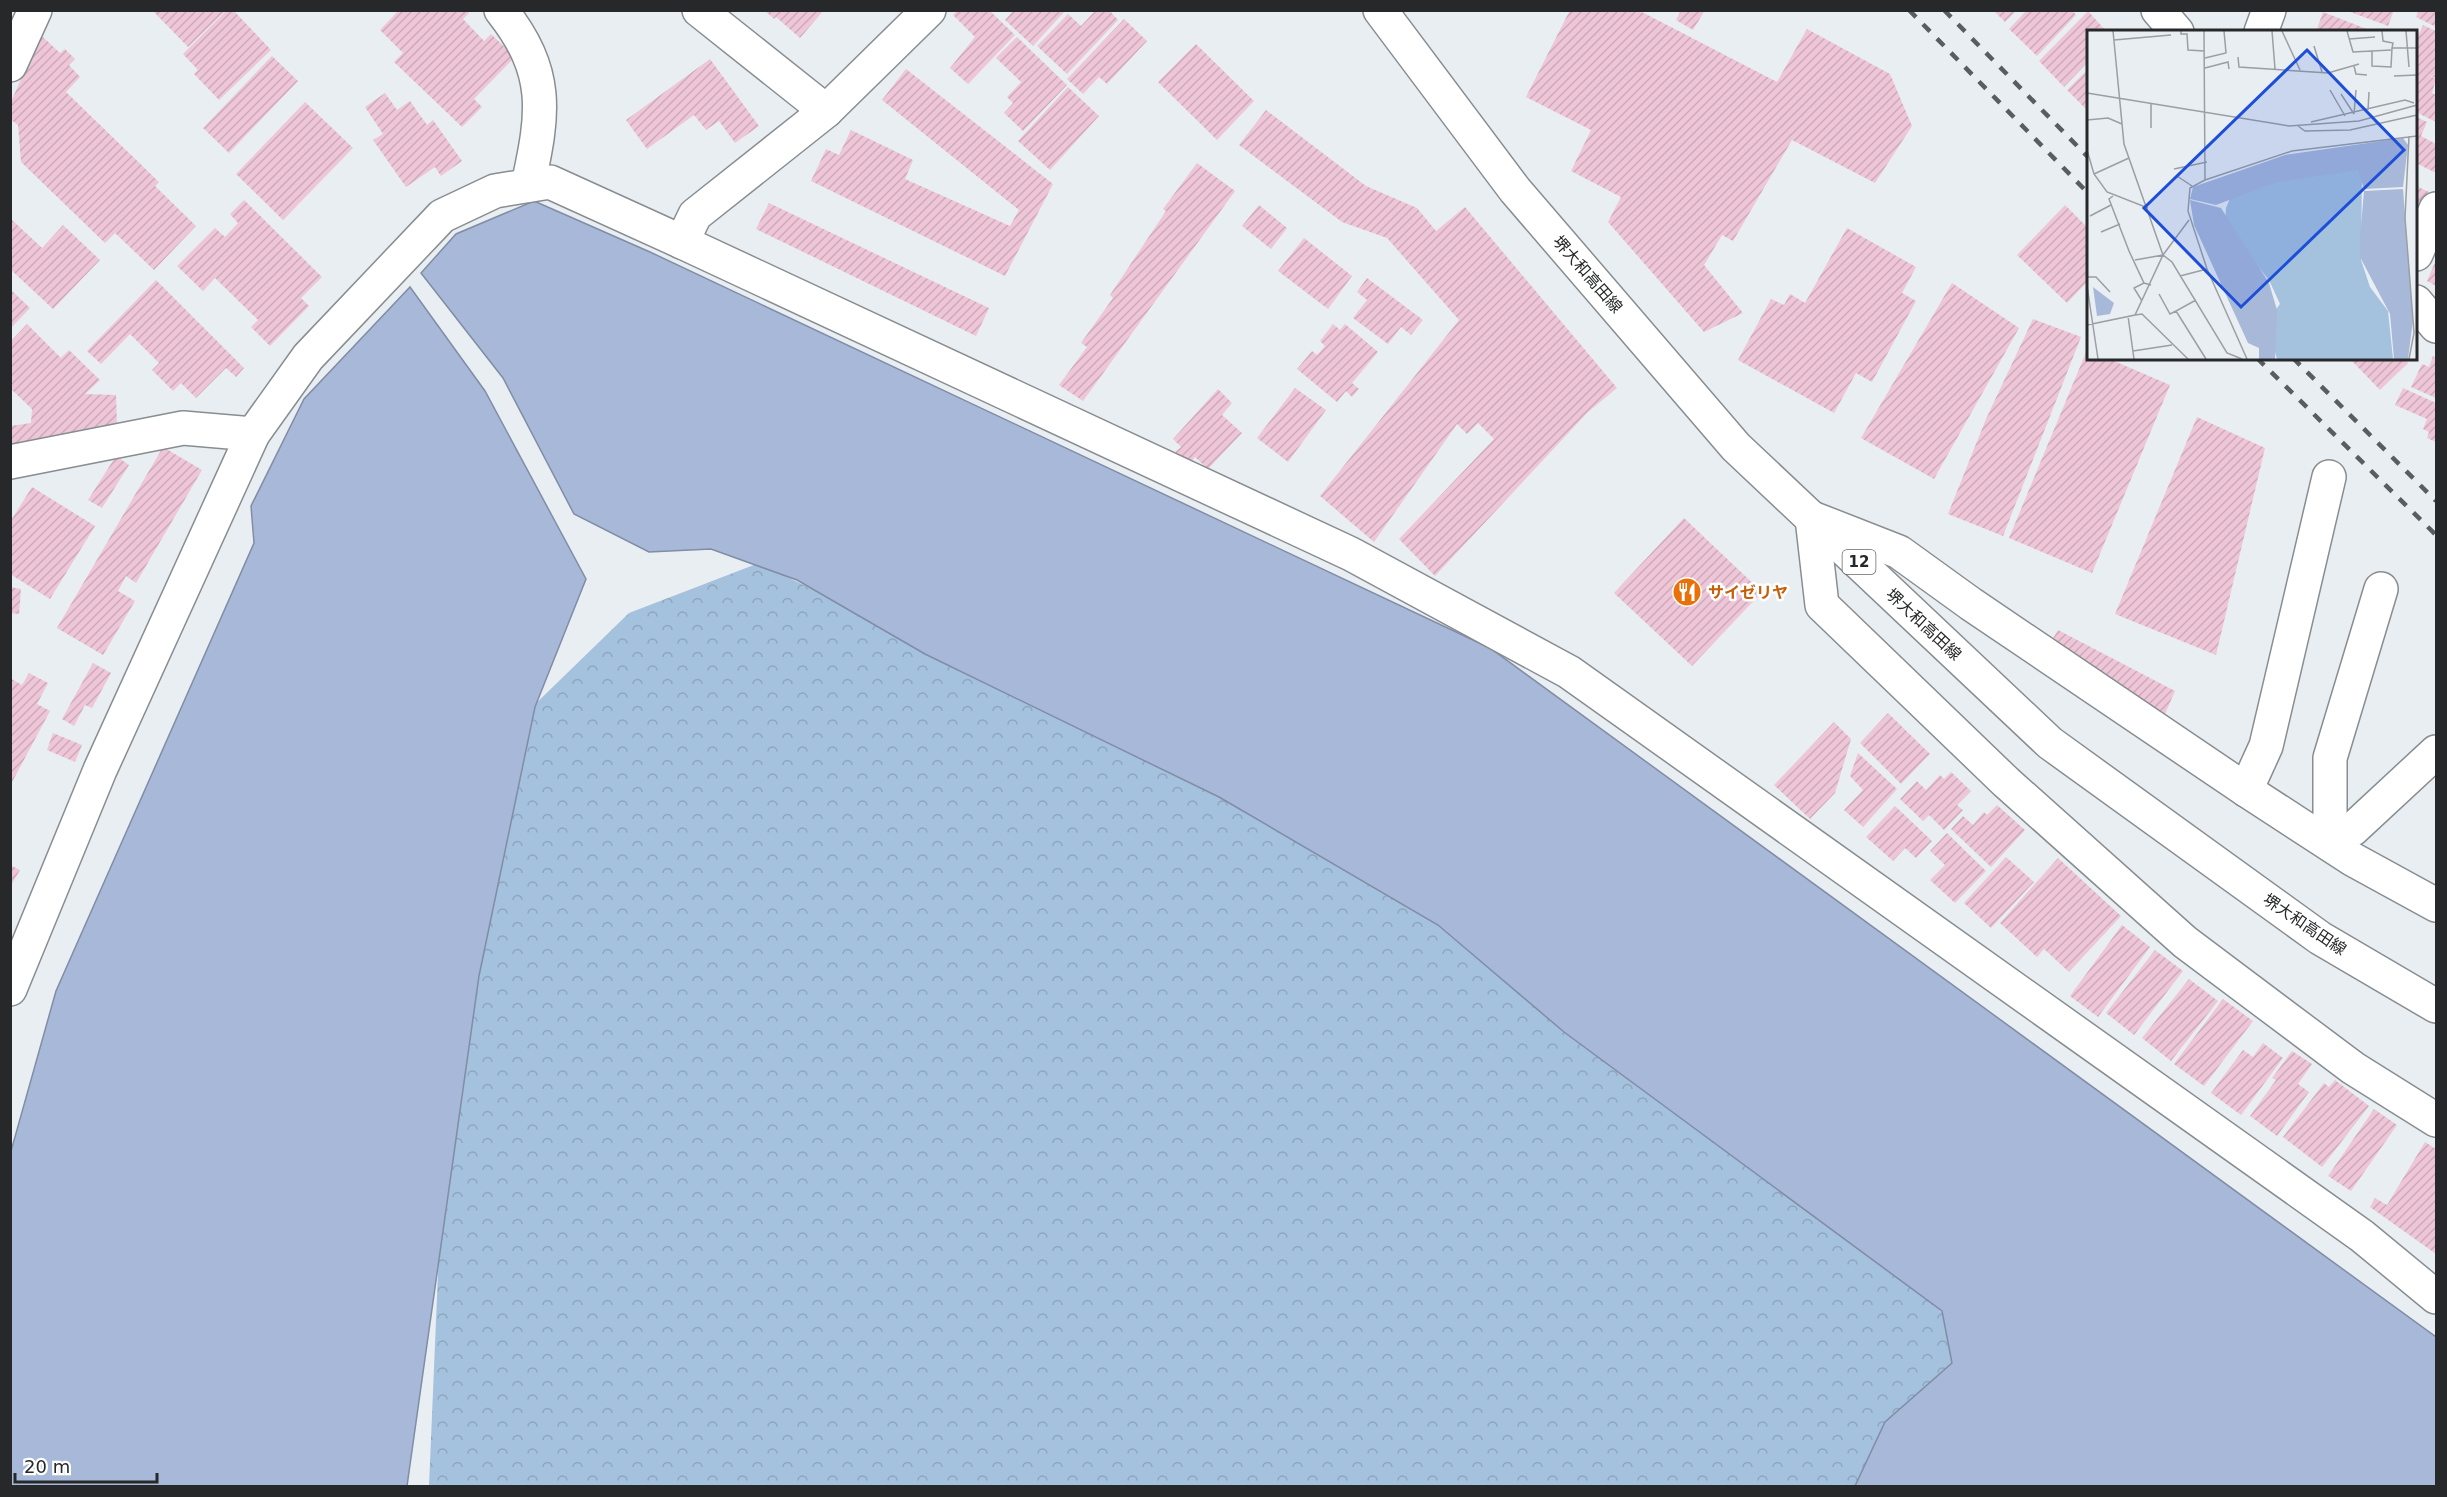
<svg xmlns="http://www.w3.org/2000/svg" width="2447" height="1497" viewBox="0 0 2447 1497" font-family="'DejaVu Sans','Noto Sans JP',sans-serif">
  <defs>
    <pattern id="forest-crowns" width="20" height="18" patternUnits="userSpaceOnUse" patternTransform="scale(1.5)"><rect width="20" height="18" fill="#a4c1dd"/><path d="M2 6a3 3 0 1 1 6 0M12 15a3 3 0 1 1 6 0" fill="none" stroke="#8da6be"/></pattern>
    <pattern id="building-hatch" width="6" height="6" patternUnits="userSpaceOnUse" patternTransform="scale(1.5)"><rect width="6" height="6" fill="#eec6d7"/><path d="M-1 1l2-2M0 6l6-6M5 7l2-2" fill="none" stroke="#ccaab9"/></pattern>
  </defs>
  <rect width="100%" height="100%" fill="#e9eef3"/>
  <path fill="url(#forest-crowns)" d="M759,563L1026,695L1309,814L1859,1225L1972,1344L1856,1486H429L450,991L490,748L629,613Z"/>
  <g fill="#a7b8d9" stroke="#808da4" stroke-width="1.5">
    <path d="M534,201L650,252L1490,648L2436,1337V1486H1855L1885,1422L1952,1363L1942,1311L1564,1032L1438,925L1219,797L925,654L797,580L711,549L649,552L574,514L503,378L421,273L456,234Z"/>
    <path d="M410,287L485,391L586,579L535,707L479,976L407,1486H11V1151L56,991L254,543L251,506L304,399Z"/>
  </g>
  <g fill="url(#building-hatch)">
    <path d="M152,10H226L188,47Z"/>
    <path d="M227,10H233L271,50L219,100L194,74L198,70L183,54Z"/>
    <path d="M399,10H466L469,13L463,19L484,41L491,34L515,57L474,99L482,107L462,127L394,62L403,53L380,30Z"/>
    <path d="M764,10H824L800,38L776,17L774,19Z"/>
    <path d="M958,10H989L1015,35L968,84L950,68L975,37L953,15Z"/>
    <path d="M1014,10H1066L1033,46L1005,20Z"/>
    <path d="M1096,10H1109L1118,20L1067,74L1037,46L1068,14L1081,26Z"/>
    <path d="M1570,10H1638L1777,82L1807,29L1890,74L1912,126L1875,183L1792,140L1733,241L1722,235L1704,265L1743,313L1704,332L1608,222L1621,197L1571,171L1591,130L1526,97Z"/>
    <path d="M1681,10H1705L1693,30L1676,20Z"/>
    <path d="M1993,10H2017L2005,22Z"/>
    <path d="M2027,10H2072L2076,15L2037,56L2009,29Z"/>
    <path d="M2345,10H2394L2388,26Z"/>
    <path d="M2419,10H2436V27L2416,17Z"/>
    <path d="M2088,11L2107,32H2088V62L2064,87L2039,61Z"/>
    <path d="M2323,12L2372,31V32H2316Z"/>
    <path d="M1124,19L1147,41L1107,84L1099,77L1083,94L1067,79Z"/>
    <path d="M2423,25L2436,31V78L2426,74L2436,79L2432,93L2436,95V122L2416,112V40Z"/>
    <path d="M43,37L60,53L65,49L75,59L69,65L80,77L66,92L159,182L155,186L196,226L154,270L115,233L105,243L21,162L18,125L10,119V104L37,43Z"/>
    <path d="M1017,37L1067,85L1023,131L1004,113L1013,103L1007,97L1021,82L996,58Z"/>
    <path d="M1196,44L1254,101L1217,140L1158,82Z"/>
    <path d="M272,56L298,81L229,153L203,128Z"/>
    <path d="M710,59L759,126L735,143L719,121L706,130L694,115L647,149L626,120Z"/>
    <path d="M906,69L1053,184L1005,276L811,181L826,149L839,155L851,130L913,160L905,179L1010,226L1019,210L882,100Z"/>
    <path d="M2088,69V111L2067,90Z"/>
    <path d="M1068,87L1099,116L1050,170L1018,141Z"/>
    <path d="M385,93L397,110L410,101L427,125L433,120L462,161L441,176L435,167L406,187L373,140L383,134L365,107Z"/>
    <path d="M305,102L353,148L283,220L236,174Z"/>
    <path d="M1266,110L1366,186L1417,208L1436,231L1465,207L1617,388L1588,412L1435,576L1399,539L1494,439L1478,423L1467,434L1457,424L1374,542L1320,496L1459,320L1387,238L1342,222L1239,145Z"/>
    <path d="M2416,117L2427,122L2421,136L2436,144V173L2416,163Z"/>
    <path d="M1197,163L1235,191L1083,401L1059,385L1087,347L1081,343L1113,298L1110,295L1166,211L1163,209Z"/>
    <path d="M2416,186L2429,192L2416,219Z"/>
    <path d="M244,200L322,277L301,298L309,306L270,346L251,327L258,320L215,278L203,291L177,266L215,228L225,237L238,223L230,214Z"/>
    <path d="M769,203L989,308L976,336L756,229Z"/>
    <path d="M1259,205L1287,228L1271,249L1242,226Z"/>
    <path d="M2065,205L2088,228V281L2067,303L2017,255Z"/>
    <path d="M10,218L42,248L63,225L100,260L53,309L10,269Z"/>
    <path d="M1847,228L1916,267L1902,293L1916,301L1872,382L1856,373L1834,413L1738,360L1771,299L1784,305L1790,294L1805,303Z"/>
    <path d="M1304,238L1352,276L1328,309L1278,271Z"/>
    <path d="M2436,260V286L2427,281Z"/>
    <path d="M1367,278L1423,320L1411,335L1401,327L1388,344L1353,318L1367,300L1357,292Z"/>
    <path d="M156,280L244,368L236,377L226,368L196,398L181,383L173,391L152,370L159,363L130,334L101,364L87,351Z"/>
    <path d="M1952,283L2019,328L1934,479L1861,438Z"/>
    <path d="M10,289L30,308L10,329Z"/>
    <path d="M2033,319L2081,337L2003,536L1948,514L1986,419Z"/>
    <path d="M27,324L61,358L69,350L100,380L85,394L116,395L117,424L10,447V426L31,423L32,409L10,388V342Z"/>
    <path d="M1333,324L1340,330L1345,324L1378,352L1352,383L1359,389L1352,397L1346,391L1337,402L1297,369L1312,351L1317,355L1325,346L1320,341Z"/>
    <path d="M2087,350L2088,358H2107L2170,385L2092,573L2009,538Z"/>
    <path d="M2433,356L2436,358V398L2411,387L2422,364L2429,367Z"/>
    <path d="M2355,358H2404L2408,363L2380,390L2352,361Z"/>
    <path d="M1295,388L1326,410L1288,462L1257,438Z"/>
    <path d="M2403,388L2436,403V442L2427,438L2429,432L2423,429L2427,419L2395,405Z"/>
    <path d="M1218,389L1232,403L1222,415L1242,433L1208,469L1195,457L1189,464L1175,452L1181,447L1173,439Z"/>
    <path d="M2197,417L2265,448L2216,655L2115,614Z"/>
    <path d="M163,447L202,470L136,583L126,576L118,591L135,601L103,655L57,628Z"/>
    <path d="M116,456L129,465L102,508L88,500Z"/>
    <path d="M32,487L95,526L50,599L10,574V522Z"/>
    <path d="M1684,518L1762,592L1692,666L1614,593Z"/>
    <path d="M10,587L21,589L19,614L10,613Z"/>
    <path d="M2058,630L2175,691L2165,714L2052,640Z"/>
    <path d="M93,663L111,673L92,708L85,705L74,726L62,719Z"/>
    <path d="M29,673L48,683L37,704L50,711L10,786V678L22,685Z"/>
    <path d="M1888,713L1930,754L1901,784L1860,743Z"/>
    <path d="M1834,722L1851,739L1835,793L1810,819L1774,785Z"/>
    <path d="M53,733L82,745L75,762L47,750Z"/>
    <path d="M1858,753L1897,789L1863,827L1844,810L1863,790L1850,776Z"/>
    <path d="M1951,772L1971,791L1957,805L1963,810L1944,830L1929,815L1923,821L1900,799L1917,781L1926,790L1940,775L1944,779Z"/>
    <path d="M1997,805L2025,830L1991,867L1951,829L1963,816L1973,825L1984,812L1987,815Z"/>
    <path d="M1895,806L1932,841L1916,858L1905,848L1893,861L1866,837Z"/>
    <path d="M1947,833L1986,871L1955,903L1930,880L1945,865L1930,851Z"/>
    <path d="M2006,857L2034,882L1991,928L1964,903Z"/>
    <path d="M2058,858L2121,916L2069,972L2044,949L2037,957L2000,923Z"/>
    <path d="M10,865L20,870L10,887Z"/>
    <path d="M2122,925L2150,947L2098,1017L2070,996Z"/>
    <path d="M2155,950L2183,971L2134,1035L2106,1013Z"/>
    <path d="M2189,979L2218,1001L2171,1061L2142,1038Z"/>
    <path d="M2223,999L2253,1021L2204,1086L2174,1064Z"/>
    <path d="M2263,1043L2283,1058L2241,1115L2211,1093L2243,1050L2253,1057Z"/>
    <path d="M2292,1051L2312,1064L2298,1084L2309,1092L2277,1136L2250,1116L2276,1080L2272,1078Z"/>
    <path d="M2335,1080L2369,1106L2322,1167L2283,1137L2324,1083L2329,1087Z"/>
    <path d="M2374,1109L2397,1125L2351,1191L2328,1176Z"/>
    <path d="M2425,1142L2436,1149V1254L2370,1207L2375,1198L2387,1205Z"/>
  </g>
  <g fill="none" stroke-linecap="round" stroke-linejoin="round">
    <g stroke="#888d91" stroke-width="36">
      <g id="minor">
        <path d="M501,10C550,72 544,112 528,185"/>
        <path d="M699,10L826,111"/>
        <path d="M2158,10L2177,32"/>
        <path d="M2261,32L2269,10"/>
        <path d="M10,65L35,10"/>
        <path d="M682,242L1351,554L1569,672L2362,1236L2436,1297"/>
        <path d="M2416,254L2436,209"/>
        <path d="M2416,302L2436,326"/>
        <path d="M10,462L183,428L253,434"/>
        <path d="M2246,790L2266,746L2329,477"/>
        <path d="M2330,844V758L2381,589"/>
        <path d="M2330,844L2353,829L2436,752"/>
        <path d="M2436,905L2352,859L2246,790L1971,604L1899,552L1812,518L1822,605L2006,782L2185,942L2353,1068L2436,1120"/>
        <path d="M10,989L100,770L253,434L308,357L442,216L495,191L550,182L682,242L695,215L826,111L929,10"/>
      </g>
    </g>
    <g stroke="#888d91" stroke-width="36">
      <path id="major" d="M1380,10L1515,190L1736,447L2050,743L2320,938L2436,1006"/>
    </g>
    <use href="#minor" stroke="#fff" stroke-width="33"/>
    <use href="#major" stroke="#fff" stroke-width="33"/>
    <g stroke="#5a5d60" stroke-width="4.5" stroke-dasharray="10 10" stroke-linecap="butt">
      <path d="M1909,10L2088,193"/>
      <path d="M1944,10L2088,157"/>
      <path d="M2257,358L2436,535"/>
      <path d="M2293,358L2436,501"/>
    </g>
  </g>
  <defs>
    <g id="restaurant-disc" transform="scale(1.5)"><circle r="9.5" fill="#e8710a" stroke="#fff"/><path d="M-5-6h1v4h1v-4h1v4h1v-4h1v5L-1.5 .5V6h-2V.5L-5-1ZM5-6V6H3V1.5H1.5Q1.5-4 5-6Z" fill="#fff"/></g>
  </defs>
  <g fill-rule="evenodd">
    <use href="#restaurant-disc" x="1687" y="592"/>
  </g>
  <g text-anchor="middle" stroke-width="5" stroke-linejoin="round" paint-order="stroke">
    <rect fill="#fff" stroke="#67686a" stroke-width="1.5" x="1842.5" y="550" width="33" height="24" rx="4.5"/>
    <g font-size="15" font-weight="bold" fill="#26282a">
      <text x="1859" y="567">12</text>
    </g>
    <g font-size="16" fill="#26282a" stroke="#fff">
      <text transform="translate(1588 274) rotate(49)" y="6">堺大和高田線</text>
      <text transform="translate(1924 624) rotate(43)" y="6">堺大和高田線</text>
      <text transform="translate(2305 924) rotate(34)" y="6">堺大和高田線</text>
    </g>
    <g font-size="16" font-weight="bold" fill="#c56008" stroke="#fff" text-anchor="start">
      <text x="1708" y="598">サイゼリヤ</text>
    </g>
  </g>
  <g transform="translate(2087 30)">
    <rect width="330" height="330" fill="#e9eef3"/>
    <path d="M260,140H275L274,230L283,257L301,281L306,329H190L183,304L184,286L193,274L182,250L138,196L139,178L144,166L197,148Z" fill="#a4c1dd"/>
    <path d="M316,108L321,115L316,157L277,159L271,140L190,152L129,175L103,169L106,157L198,125ZM316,159L326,290L321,329H307L303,284L273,227V207L277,161ZM103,170L134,178L182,253L190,280L188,329H172V318L161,313L107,195ZM6,257L27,273L23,284L10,286Z" fill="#a7b8d9"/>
    <path fill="none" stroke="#9b9fa3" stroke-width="1.5" d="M26,1L37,114L76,225L85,232L140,323L155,329M94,1V4H100L101,20L117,21M117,1L118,150L103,158L101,181L120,239L160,329M185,1L188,39M195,1L213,40M260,1L266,22L304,20M295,1L296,11L306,13L305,18H330M319,1L322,37M262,9L288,7M27,10L84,5M227,16L235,42M285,21V36L304,37L305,18M151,27L152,37L241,43L272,34M118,28L139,23L137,1M267,36L269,44L280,45M118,38L141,32L142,39M307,46L330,45M243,60L258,86M0,63L202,96L272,91L330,75M254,64L267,84M64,74V98M281,80L282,62M267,84L269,60M0,90L21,88L35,94M224,92L318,70L327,73M211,96L218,101L263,100L330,85M0,120L7,144L20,162L61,178M87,139L120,132M7,144L42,128M90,146L105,156M118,150L205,121L330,106M26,166L22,169L42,221L57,253L64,255M3,186L24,175M14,202L33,194M48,230L76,225M93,246L120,239M0,247H9L23,262M0,256L11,329M72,264L83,284L89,281M109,270L89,281L119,329M55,271L47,258L57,253M48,285L55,284L101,329M41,286L47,329M0,295L48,285L76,225L102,190M46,321L85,315M322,329L327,303L318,188L322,106"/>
    <path fill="#1d4ed8" fill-opacity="0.15" stroke="#1d4ed8" stroke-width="3" d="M220,20L317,120L154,277L57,178Z"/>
    <rect width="330" height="330" fill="none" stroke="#26282a" stroke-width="3"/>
  </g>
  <rect width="2447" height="1497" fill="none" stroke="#26282a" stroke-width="24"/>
  <path d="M15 1473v9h142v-9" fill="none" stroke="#26282a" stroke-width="3"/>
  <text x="24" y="1473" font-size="18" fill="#26282a" stroke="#ffffff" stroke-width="4.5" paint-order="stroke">20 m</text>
</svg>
